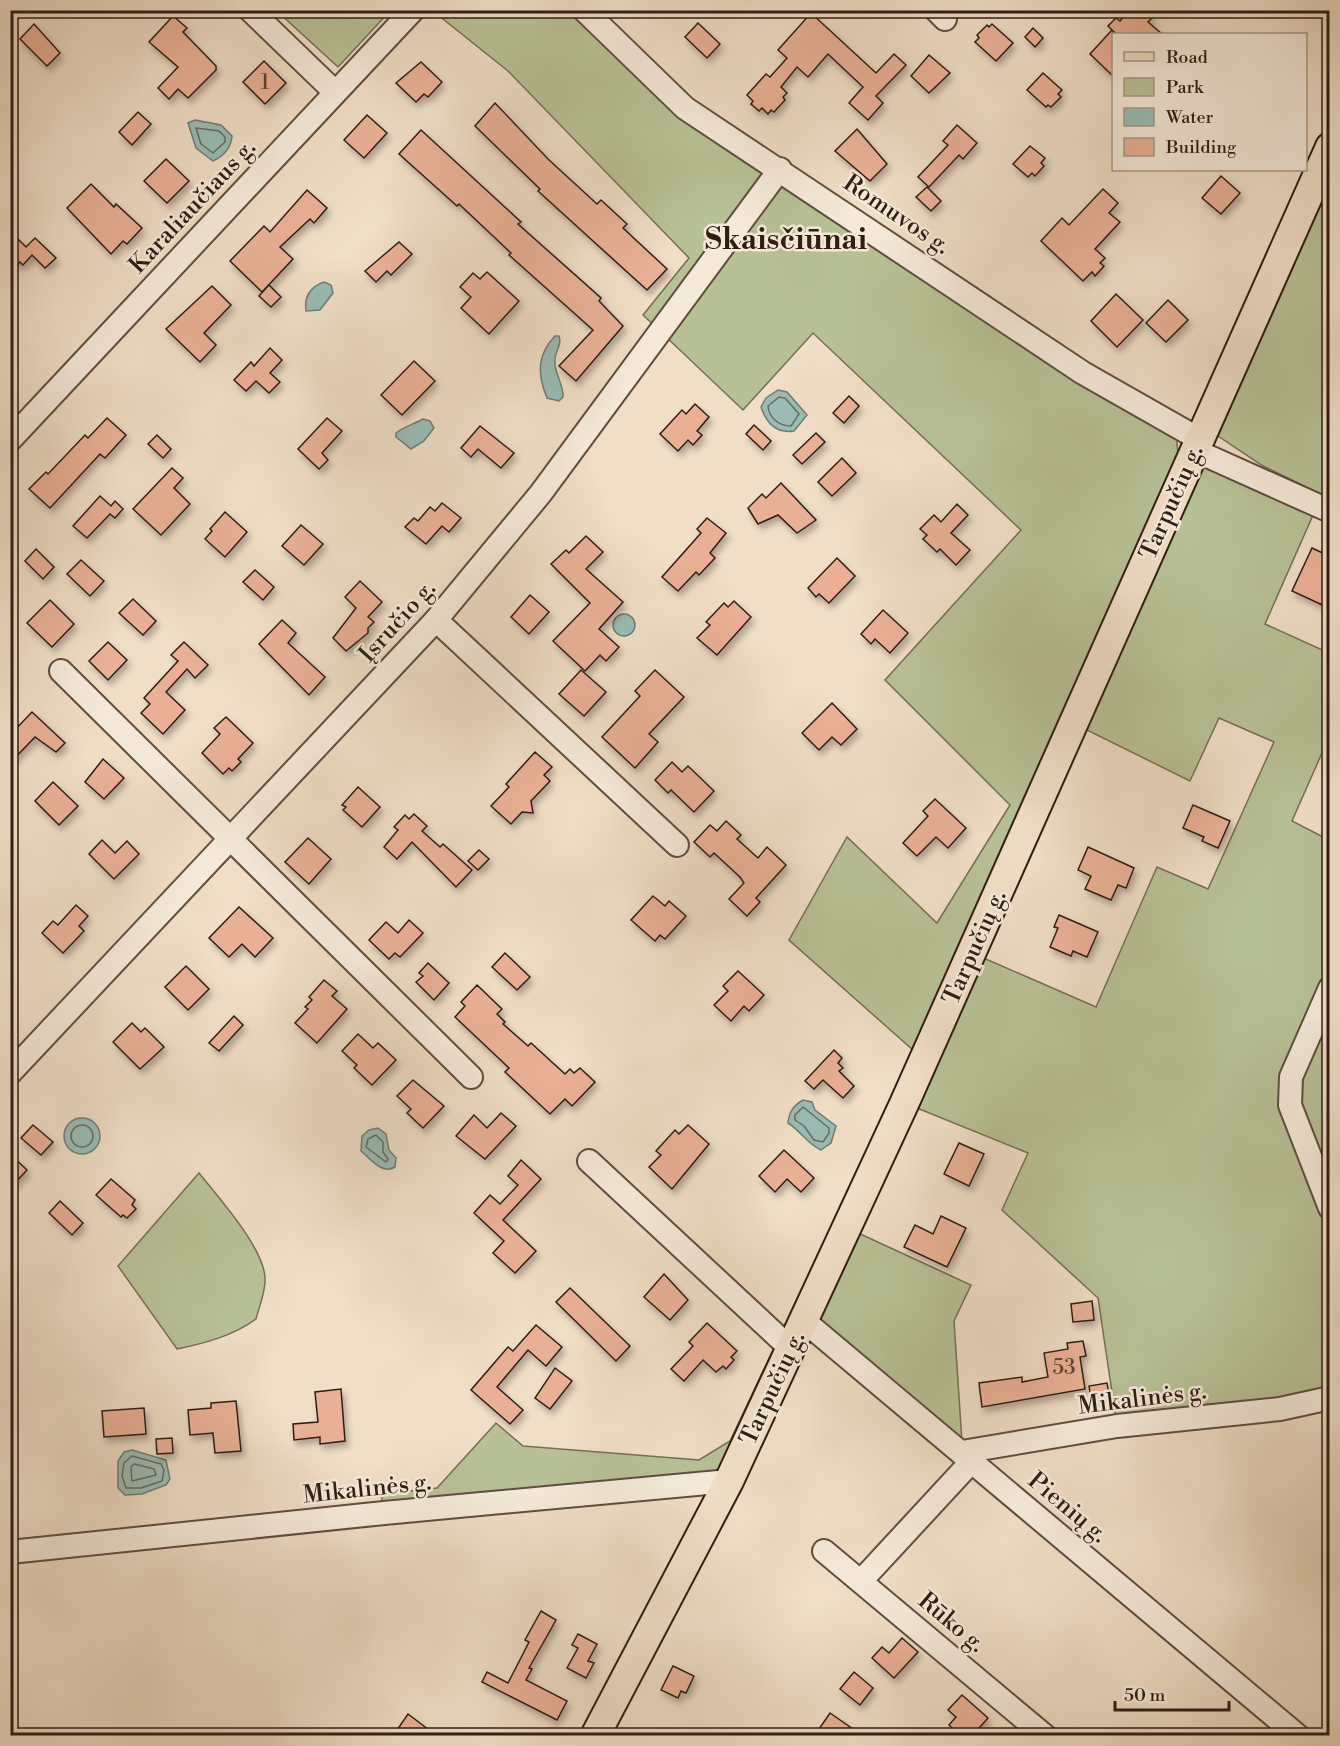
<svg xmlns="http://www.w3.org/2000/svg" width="1340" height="1746" viewBox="0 0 1340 1746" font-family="'Libre Bodoni',serif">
  <defs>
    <filter id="shadow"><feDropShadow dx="3" dy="5" stdDeviation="3" flood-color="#0004"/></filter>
  </defs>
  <rect width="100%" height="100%" fill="#f0dec6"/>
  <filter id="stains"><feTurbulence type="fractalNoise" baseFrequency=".00333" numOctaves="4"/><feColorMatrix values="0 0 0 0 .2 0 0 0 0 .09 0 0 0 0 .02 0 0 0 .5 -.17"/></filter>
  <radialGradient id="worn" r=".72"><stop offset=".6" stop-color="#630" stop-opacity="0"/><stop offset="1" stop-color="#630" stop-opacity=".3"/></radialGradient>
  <g fill="#b8c196" stroke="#746f55" stroke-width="1.5" fill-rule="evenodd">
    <path d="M277,11H390L338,67Z"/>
    <path d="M433,11H584L685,108L1176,428L1178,456L1194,450L1317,506L1265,624L1329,653V737L1292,821L1329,840V1398L1117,1426L1098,1298L1002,1210L1028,1153L912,1106L729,1481L384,1513L381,1494L437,1488L496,1423L523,1446L699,1460L730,1441L914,1051L789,940L847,837L937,923L1010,805L885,680L1021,530L813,333L743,410L643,315L689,258L508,71ZM1219,718L1274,742L1208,889L1157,867L1096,1007L972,953L1073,723L1190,781Z"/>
    <path d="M1326,170L1330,172L1329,498L1263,466L1218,436Z"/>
    <path d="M199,1173C218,1197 264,1248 265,1278C266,1291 259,1307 256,1319C232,1336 206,1343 177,1349L118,1266Z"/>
    <path d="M856,1232L971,1285L954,1321L962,1442L822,1331L817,1314Z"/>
  </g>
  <g fill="#9abcb5" stroke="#6f7c75" stroke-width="1.5">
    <path d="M195,120L221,125L232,136C231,147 224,156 213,161L196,148L188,123Z"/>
    <path d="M324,282L331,285L333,293L320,310L306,311C304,297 310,287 324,282Z"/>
    <path d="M555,336H559C562,346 556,349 555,359C553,372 564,384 563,397L559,401L547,398C537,374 537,355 555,336Z"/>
    <path d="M778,390L787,392L807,415L794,431C776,434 766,422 761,407L766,398Z"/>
    <path d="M423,419L430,421L434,428L424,441L411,449L396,437V433C404,427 414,424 423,419Z"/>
    <circle cx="624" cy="625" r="11"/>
    <path d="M803,1100L812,1102L815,1110L836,1126L831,1143L821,1150C807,1144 801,1131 788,1123C789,1112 793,1106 803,1100Z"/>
    <circle cx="82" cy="1136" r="18"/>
    <path d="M378,1128L386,1134L389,1150L396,1158L395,1167C382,1175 371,1159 361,1151L362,1136L369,1130Z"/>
    <path d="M132,1450L166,1460L170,1479L166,1485L142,1494L125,1495L118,1488V1461L124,1452Z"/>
  </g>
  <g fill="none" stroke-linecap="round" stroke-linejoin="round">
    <g stroke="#646c64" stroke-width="1.5">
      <path d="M196,128L219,131L225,137V142L213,153L201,144Z"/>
      <path d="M779,397L785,398L799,414L791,426C779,426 769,418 768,406Z"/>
      <path d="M803,1107L829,1128V1133L823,1142L814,1140L804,1126L795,1120V1115Z"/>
      <circle cx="82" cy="1136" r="11"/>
      <path d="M376,1135L383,1142V1152L388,1159L386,1162L366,1147L368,1139Z"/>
      <path d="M132,1456L161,1464L164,1470L162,1481L141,1488H126L122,1476L124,1463Z"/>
      <path d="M134,1464L154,1469L156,1475L132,1481L131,1467Z"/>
    </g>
  </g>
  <g fill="#eab096" stroke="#2f1d14" stroke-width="1.5" filter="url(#shadow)">
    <path d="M1129,10H1144L1152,18L1148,22L1162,34H1117L1113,31V76L1090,54L1112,30L1108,26L1116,18L1120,21Z"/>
    <path d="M811,13L876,73L894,54L906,65L876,96L883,103L868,120L849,103L863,87L828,54L808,77L797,67L781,87L787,93L783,97L785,100L774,112L771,110L768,114L762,108L759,111L751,104L753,101L747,95L766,74L770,77L787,58L778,50Z"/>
    <path d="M173,16L187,28L183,32L216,66V70L188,98L178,89L169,99L158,88L178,67L149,42Z"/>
    <path d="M698,23L720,44L707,58L685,37Z"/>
    <path d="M34,24L60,53L47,66L20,39Z"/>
    <path d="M992,24L1013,43L996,61L975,42L979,38L977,35L987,25L989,27Z"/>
    <path d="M1033,28L1043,38L1035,47L1025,37Z"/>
    <path d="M929,55L950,73L929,93L911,76Z"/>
    <path d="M264,61L286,83L265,104L243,82Z"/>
    <path d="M421,62L442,82L428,97L424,94L416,102L396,83Z"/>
    <path d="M1043,73L1062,90L1058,94L1061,97L1051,107L1048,105L1046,107L1027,90Z"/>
    <path d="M495,103L548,159L597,204L601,200L627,224L623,228L667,269L647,290L538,191L540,189L475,126Z"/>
    <path d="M138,112L151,124L132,145L119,132Z"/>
    <path d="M367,115L387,133L364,158L344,140Z"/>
    <path d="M957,125L977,143L963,159L959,155L929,187L918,177L948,145L943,141Z"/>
    <path d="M857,129L887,164L870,181L835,151Z"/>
    <path d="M421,130L521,222L518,224L601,298L599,301L623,326L576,381L559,366L593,330L509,255L511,253L459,204L457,206L399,154Z"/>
    <path d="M1030,146L1045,158L1041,163L1044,166L1035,176L1032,173L1028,177L1013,164Z"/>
    <path d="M166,159L189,181L167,203L144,181Z"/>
    <path d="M1221,176L1240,193L1221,214L1202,198Z"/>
    <path d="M91,184L114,207L116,204L142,228L127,244L123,241L111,254L67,208Z"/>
    <path d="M927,187L941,201L931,211L916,197Z"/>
    <path d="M1103,189L1118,203L1109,213L1120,222L1095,249L1105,258L1100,263L1104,266L1095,276L1092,272L1083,281L1041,241L1062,218L1069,225Z"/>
    <path d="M307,190L327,208L314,223L310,219L280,247L293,259L262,292L230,261L264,226L270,232Z"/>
    <path d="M17,238L26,247L35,238L56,258L45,268L32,255L23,265L20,262L17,265L10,259V245Z"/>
    <path d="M399,242L412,254L391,275L387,271L376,282L365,271Z"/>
    <path d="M487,272L519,301L489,334L461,308L471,297L460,287L473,273L480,279Z"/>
    <path d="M269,285L281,297L271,307L259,296Z"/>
    <path d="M212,286L231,305L204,333L216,345L200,362L166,329Z"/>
    <path d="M1116,294L1143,320L1117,347L1091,321Z"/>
    <path d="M1168,300L1188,320L1166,342L1146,323Z"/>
    <path d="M270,348L282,360L270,373L280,382L269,393L256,381L246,391L234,380L251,362L254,366Z"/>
    <path d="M414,361L435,381L402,415L381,395Z"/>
    <path d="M849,396L859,406L844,423L833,413Z"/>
    <path d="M695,404L709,417L697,431L702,435L693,445L688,440L678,451L660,434L682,410L686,414Z"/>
    <path d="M107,418L126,435L105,458L100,454L50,508L29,489L46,472L48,474L85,435L88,438Z"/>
    <path d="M327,418L342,431L322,453L328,460L319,469L298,449Z"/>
    <path d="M754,425L771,441L763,450L746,434Z"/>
    <path d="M480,426L514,453L501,468L478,449L471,457L461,448Z"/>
    <path d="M816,433L825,442L802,464L793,455Z"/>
    <path d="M157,435L171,449L163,458L148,444Z"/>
    <path d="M842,458L856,473L832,496L818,482Z"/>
    <path d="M172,468L183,478L174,488L190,504L161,535L133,509Z"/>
    <path d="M781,483L816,520L797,533L778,515L758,524L748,508L762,494L766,498Z"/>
    <path d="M100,496L111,506L115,501L123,509L115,518L110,514L87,538L73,526Z"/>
    <path d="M442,503L461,518L449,532L442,526L426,544L405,527L414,518L418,521L430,507L435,511Z"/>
    <path d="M957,504L968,515L951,533L970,550L956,565L940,549L937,552L923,539L927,535L920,529L934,515L941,522Z"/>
    <path d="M225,512L247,532L225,557L205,539L212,531L210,529Z"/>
    <path d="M707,518L726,533L710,553L715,558L699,575L696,572L678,591L662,577L701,533L697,529Z"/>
    <path d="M301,525L323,544L304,565L282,546Z"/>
    <path d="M586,536L603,552L586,569L623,602L599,629L619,647L606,661L600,655L585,671L553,641L590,603L551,564L566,550L569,553Z"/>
    <path d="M1312,548L1329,556V608L1292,591Z"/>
    <path d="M36,549L54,567L43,579L25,561Z"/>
    <path d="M837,558L855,576L829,603L819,594L816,597L808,588Z"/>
    <path d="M81,560L104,581L90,596L67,574Z"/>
    <path d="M255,570L274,587L263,600L243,582Z"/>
    <path d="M360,581L382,602L368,617L374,622L368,628V633L346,651L333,638L356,608L345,597Z"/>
    <path d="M530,595L549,612L529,634L511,617Z"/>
    <path d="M133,599L156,621L143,635L119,613Z"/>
    <path d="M50,600L74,624L52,647L27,623Z"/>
    <path d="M734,601L751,617L717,655L697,638L710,625L706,622L724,603L728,607Z"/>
    <path d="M883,610L908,633L890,653L875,639L871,644L861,634Z"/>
    <path d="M282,620L296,633L288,643L325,677L309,695L259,644Z"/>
    <path d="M108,642L127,660L108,680L89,661Z"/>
    <path d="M184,642L208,665L195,678L187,669L166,692L185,710L163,734L141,713L150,704L144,698L178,661L171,655Z"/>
    <path d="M581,670L606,692L584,716L559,694Z"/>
    <path d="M655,670L684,697L649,734L658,742L635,768L602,737L640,696L635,691Z"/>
    <path d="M832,703L857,729L841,745L832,737L819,750L802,733Z"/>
    <path d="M32,712L65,743L56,752L35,737L10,763V735Z"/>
    <path d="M226,717L253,743L238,759L241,762L232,771L229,768L223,774L202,753L220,734L214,728Z"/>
    <path d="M535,752L552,767L544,775L550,781L531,801L533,813L522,812L511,824L491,806L509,787L506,784Z"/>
    <path d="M103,759L124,778L104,799L85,782Z"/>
    <path d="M672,762L682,772L688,766L714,791L694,812L671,790L668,793L655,780Z"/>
    <path d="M53,782L78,806L59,825L35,801Z"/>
    <path d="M358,787L380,807L362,827L343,810L346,807L342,805Z"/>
    <path d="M935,799L966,828L948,848L936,837L917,856L903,843L928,816L923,811Z"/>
    <path d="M1193,805L1230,821L1218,848L1202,841L1204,837L1183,828Z"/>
    <path d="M414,814L427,826L422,831L440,847L443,844L472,870L456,887L412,842L397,859L384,847L398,830L394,827L405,815L409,819Z"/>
    <path d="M726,821L741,835L737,839L758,858L767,847L786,865L756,898L760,902L747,916L729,899L744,883L740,877L714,853L710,857L694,842L710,825L717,831Z"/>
    <path d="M308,838L331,859L309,884L285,862Z"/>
    <path d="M102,840L115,853L127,841L139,854L114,879L89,854Z"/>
    <path d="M1088,847L1134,868L1126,888L1118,885L1111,900L1085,889L1091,876L1078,870Z"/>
    <path d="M479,850L489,859L478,870L468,861Z"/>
    <path d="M653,896L665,906L669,901L686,916L665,939L660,935L655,941L631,920Z"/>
    <path d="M76,905L88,916L79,926L84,931L63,953L42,933L53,921L58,925Z"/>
    <path d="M239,907L273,938L255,957L242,944L229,957L209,938Z"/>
    <path d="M1059,915L1098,932L1087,957L1073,951L1071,956L1050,947L1058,928L1054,927Z"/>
    <path d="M409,920L423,933L400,957L395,953L389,959L369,940L386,922L398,933Z"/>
    <path d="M505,953L530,977L517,990L492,967Z"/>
    <path d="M428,963L449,983L434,1000L416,982L423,976L419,973Z"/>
    <path d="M186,966L209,989L188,1010L165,987Z"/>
    <path d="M738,971L764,995L749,1011L744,1006L731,1021L714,1005L728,991L723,986Z"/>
    <path d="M324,980L337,991L332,996L347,1009L317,1043L295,1023L308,1009L305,1007L312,1000L309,997Z"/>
    <path d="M477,985L502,1009L497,1014L505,1022L503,1024L528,1046L531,1043L565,1074L570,1069L574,1073L580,1068L595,1082L572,1106L565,1099L550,1114L505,1072L509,1068L455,1017L465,1006L461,1002Z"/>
    <path d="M234,1016L243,1025L219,1051L209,1043Z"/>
    <path d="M132,1023L141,1032L145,1028L164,1047L140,1069L113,1042Z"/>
    <path d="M358,1034L373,1048L378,1043L396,1060L372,1085L354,1068L357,1065L342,1051Z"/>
    <path d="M834,1050L842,1058L838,1063L843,1068L839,1071L854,1086L843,1098L823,1080L814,1089L805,1081Z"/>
    <path d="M413,1080L444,1106L423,1128L407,1113L411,1109L397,1096Z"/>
    <path d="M501,1113L516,1126L485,1159L456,1136L474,1115L487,1128Z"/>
    <path d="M33,1125L53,1142L41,1155L21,1138Z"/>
    <path d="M688,1125L709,1144L672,1189L649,1167L661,1155L656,1151L675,1130L679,1134Z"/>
    <path d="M959,1143L984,1154L969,1186L944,1174Z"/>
    <path d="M784,1150L814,1178L801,1192L787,1179L775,1192L759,1176Z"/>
    <path d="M10,1154L27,1170L10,1188Z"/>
    <path d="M521,1160L541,1179L503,1220L536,1251L515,1273L493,1253L504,1241L474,1213L490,1195L500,1204L518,1185L508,1176Z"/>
    <path d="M111,1179L135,1200L132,1205L136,1209L127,1218L123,1215L121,1217L96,1195Z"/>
    <path d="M60,1201L83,1223L72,1235L49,1213Z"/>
    <path d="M941,1216L966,1228L947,1267L904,1247L915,1225L933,1234Z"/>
    <path d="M664,1274L688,1300L670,1320L644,1297Z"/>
    <path d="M570,1288L630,1346L616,1361L556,1302Z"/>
    <path d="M1092,1301L1094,1320L1073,1322L1071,1304Z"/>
    <path d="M707,1323L737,1351L731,1357L734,1360L726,1369L723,1366L716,1372L703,1360L684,1381L671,1369L693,1346L689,1342Z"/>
    <path d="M536,1325L562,1347L546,1366L528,1350L497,1387L523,1410L510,1424L471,1390L508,1347L513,1351Z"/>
    <path d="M1083,1341L1086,1356L1080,1357L1085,1389L982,1407L979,1383L1022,1377V1382L1048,1377L1044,1353L1068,1349L1067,1343Z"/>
    <path d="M555,1368L572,1381L550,1409L535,1398Z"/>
    <path d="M1107,1383L1110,1401L1092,1404L1089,1386Z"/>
    <path d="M341,1389L345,1441L320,1444V1437L294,1440L293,1424L318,1422L315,1392Z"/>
    <path d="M236,1401L241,1451L215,1453L213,1433L190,1435L188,1410L211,1408V1403Z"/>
    <path d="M144,1408L146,1434L104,1437L102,1411Z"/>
    <path d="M172,1438L173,1453L157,1454L156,1439Z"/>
    <path d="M541,1611L556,1620L529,1668L532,1669L526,1680L567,1701L557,1720L482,1682L487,1672L508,1683L529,1642L525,1640Z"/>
    <path d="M578,1634L597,1644L588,1661L594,1663L586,1678L567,1668L578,1648L572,1645Z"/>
    <path d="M902,1638L918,1652L894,1678L872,1658L882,1647L889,1653Z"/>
    <path d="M673,1666L694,1676L686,1693L681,1691L678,1698L661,1690Z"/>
    <path d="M854,1672L873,1688L860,1705L840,1689Z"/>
    <path d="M962,1695L988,1718L972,1736H961L949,1725L956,1717L948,1710Z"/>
    <path d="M830,1713L863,1736H829L819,1729Z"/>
    <path d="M408,1714L437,1736H405L397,1730Z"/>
  </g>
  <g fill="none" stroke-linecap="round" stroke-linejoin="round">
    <g stroke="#5f4d40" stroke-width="26">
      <g id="minor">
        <path d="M250,10L335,92"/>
        <path d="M584,10L685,108L1083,373L1199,439"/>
        <path d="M936,10L945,19"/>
        <path d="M10,440L413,10"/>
        <path d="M1194,450L1330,511"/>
        <path d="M436,620L677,845"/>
        <path d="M61,671L471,1077"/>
        <path d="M1330,988L1291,1077L1290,1105L1330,1208"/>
        <path d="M10,1073L436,620L541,493L780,169"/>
        <path d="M589,1161L790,1348"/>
        <path d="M803,1320L1298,1736"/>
        <path d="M962,1452L1117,1426L1280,1409L1330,1398"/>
        <path d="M824,1551L1045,1736"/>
        <path d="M10,1552L384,1513L729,1481"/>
        <path d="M861,1581L972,1461"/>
      </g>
    </g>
    <g stroke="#2f1d14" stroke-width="32">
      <path id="major" d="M595,1736L729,1481L904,1104L1330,147"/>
    </g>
    <use href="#minor" stroke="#f5eada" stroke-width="22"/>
    <use href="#major" stroke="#f0dec6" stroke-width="28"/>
  </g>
  <g text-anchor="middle" stroke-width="5" stroke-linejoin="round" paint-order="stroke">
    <g font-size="21" fill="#5e4234">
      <text x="265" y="89">1</text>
      <text x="1064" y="1374">53</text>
    </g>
    <g font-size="24" fill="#2f1d14" stroke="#f5eada">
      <text transform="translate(192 206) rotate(-47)" y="8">Karaliaučiaus g.</text>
      <text transform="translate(897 214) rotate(34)" y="8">Romuvos g.</text>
      <text transform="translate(1171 502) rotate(-66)" y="8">Tarpučių g.</text>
      <text transform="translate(397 621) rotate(-48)" y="8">Įsručio g.</text>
      <text transform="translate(974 947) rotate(-66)" y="8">Tarpučių g.</text>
      <text transform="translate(772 1388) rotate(-65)" y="8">Tarpučių g.</text>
      <text transform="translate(1142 1398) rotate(-7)" y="8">Mikalinės g.</text>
      <text transform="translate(367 1488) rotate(-6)" y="8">Mikalinės g.</text>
      <text transform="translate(1068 1507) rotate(40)" y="8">Pienių g.</text>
      <text transform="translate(952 1622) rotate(40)" y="8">Rūko g.</text>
    </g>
    <g font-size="30" font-weight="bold" fill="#2f1d14" stroke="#f5eada">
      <text x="786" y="249">Skaisčiūnai</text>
    </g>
  </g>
  <rect width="1340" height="1746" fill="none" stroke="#f0dec6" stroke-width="36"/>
  <rect x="12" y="12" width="1316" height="1722" fill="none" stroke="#2f1d14" stroke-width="3"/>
  <rect x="18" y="18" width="1304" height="1710" fill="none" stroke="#2f1d14" stroke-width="1.5"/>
  <rect x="1112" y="33" width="195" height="138" fill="#f5eada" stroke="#a6988b" stroke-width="1.5"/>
  <rect x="1124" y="52" width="30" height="9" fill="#f0dec6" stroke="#a6988b" stroke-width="1.5"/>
  <text x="1166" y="63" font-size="18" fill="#2f1d14">Road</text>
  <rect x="1124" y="78" width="30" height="18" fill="#b8c196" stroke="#a6988b" stroke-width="1.5"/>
  <text x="1166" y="93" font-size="18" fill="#2f1d14">Park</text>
  <rect x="1124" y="108" width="30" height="18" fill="#9abcb5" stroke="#a6988b" stroke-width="1.5"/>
  <text x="1166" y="123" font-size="18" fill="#2f1d14">Water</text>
  <rect x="1124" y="138" width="30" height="18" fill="#eab096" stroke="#a6988b" stroke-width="1.5"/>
  <text x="1166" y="153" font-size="18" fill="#2f1d14">Building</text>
  <path d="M1115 1701v9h114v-9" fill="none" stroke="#2f1d14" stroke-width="3"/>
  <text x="1124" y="1701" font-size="18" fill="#2f1d14" stroke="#f5eada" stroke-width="4.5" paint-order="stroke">50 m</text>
  <rect width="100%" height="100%" filter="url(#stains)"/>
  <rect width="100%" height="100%" fill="url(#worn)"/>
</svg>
